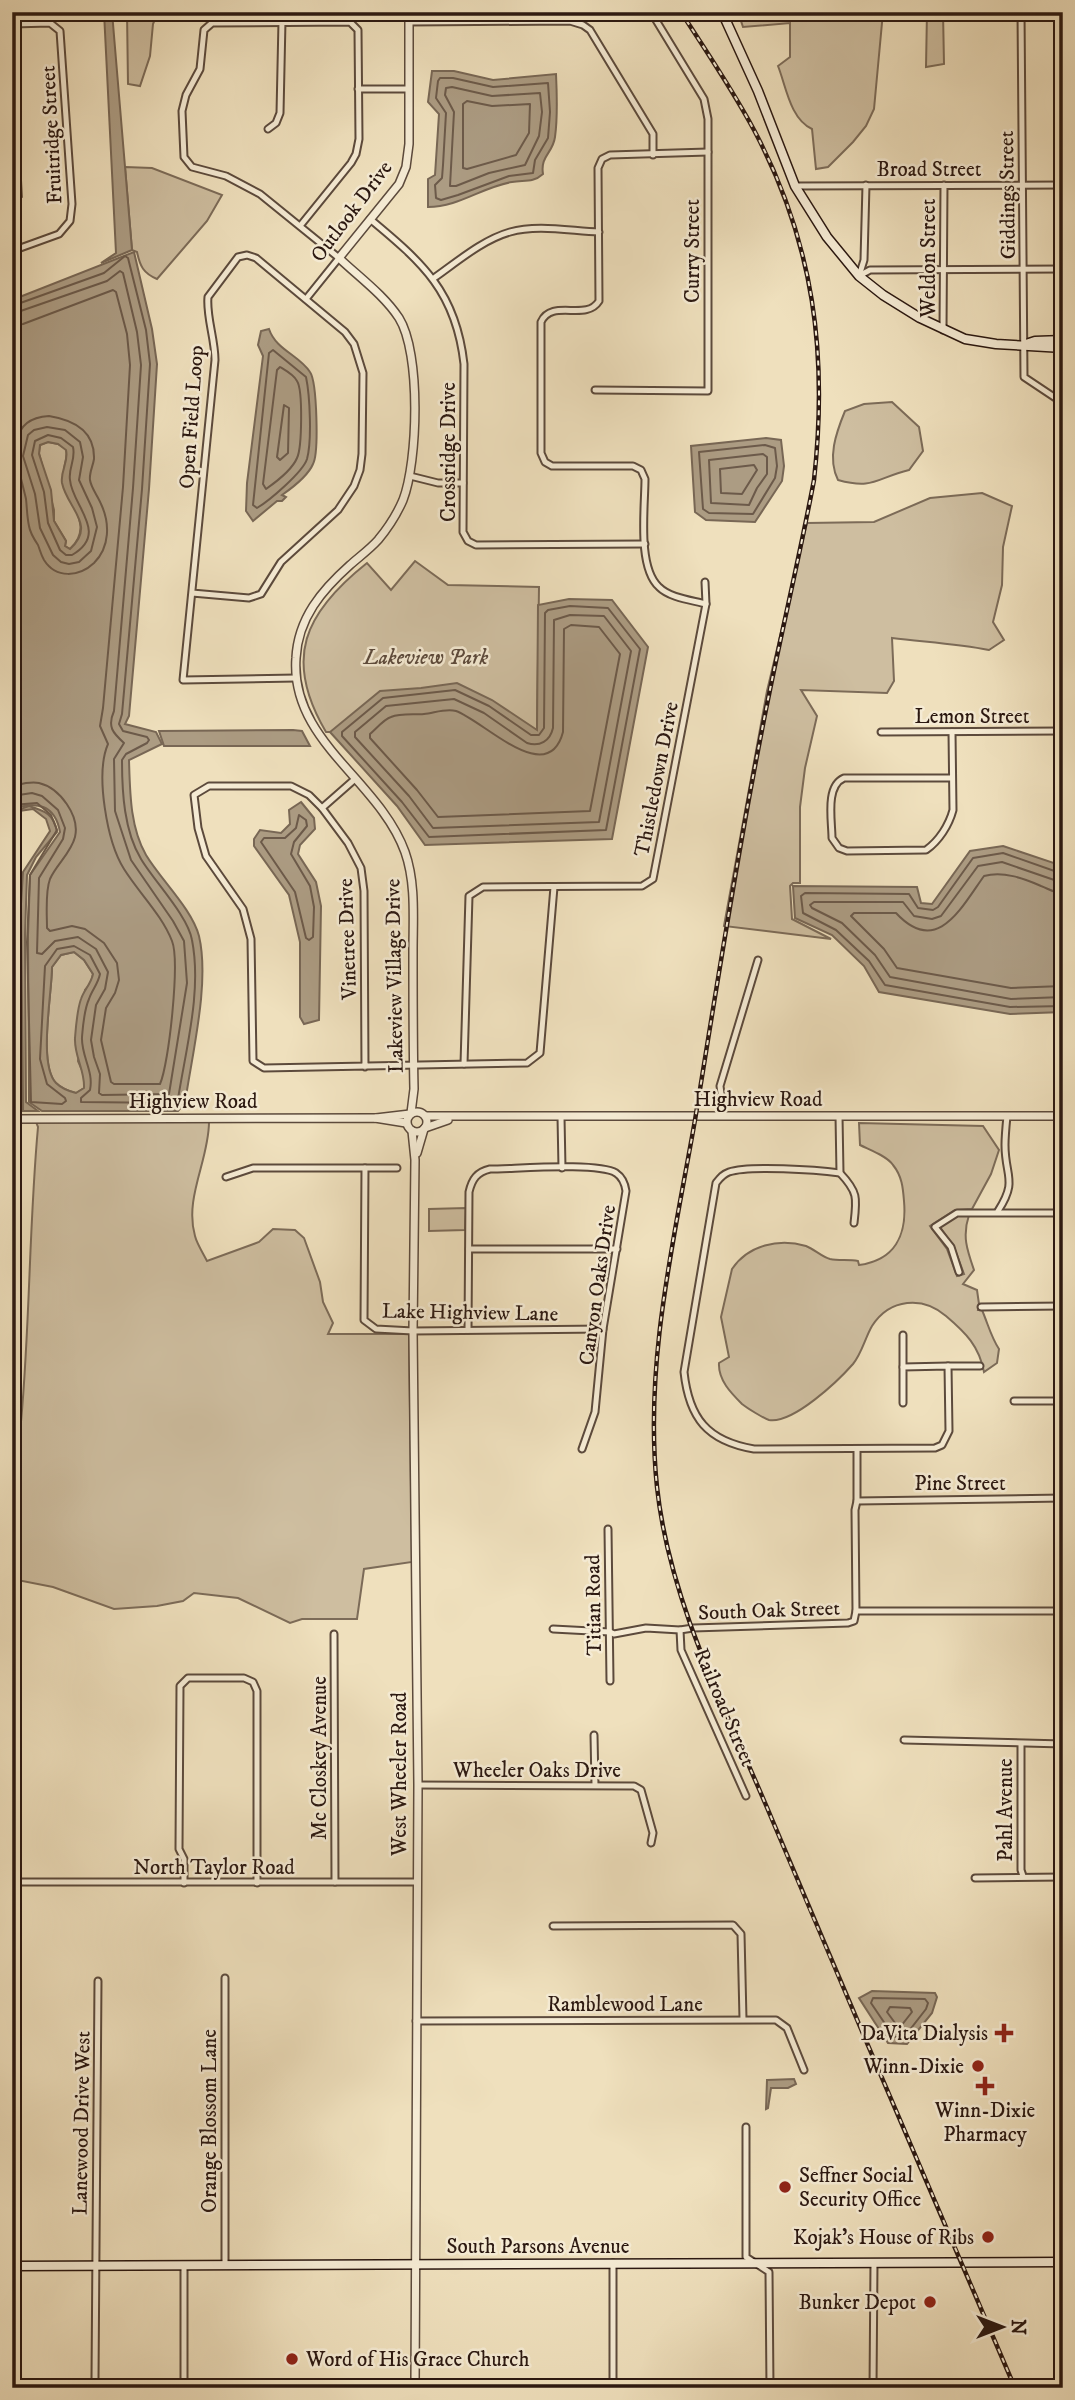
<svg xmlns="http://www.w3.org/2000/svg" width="1075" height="2400" viewBox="0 0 1075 2400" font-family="'IM FELL DW Pica',serif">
  <rect width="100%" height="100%" fill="#efe0bd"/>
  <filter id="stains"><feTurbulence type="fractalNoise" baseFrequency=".00286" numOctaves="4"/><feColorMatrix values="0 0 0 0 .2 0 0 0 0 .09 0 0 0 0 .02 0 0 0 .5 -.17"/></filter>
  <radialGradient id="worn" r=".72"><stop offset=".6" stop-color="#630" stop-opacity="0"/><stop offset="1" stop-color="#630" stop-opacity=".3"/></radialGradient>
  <g fill="#cebea0" stroke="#7c6b58" stroke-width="2">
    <path d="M127,12H158L153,24L150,56L140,86L128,84Z"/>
    <path d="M738,12H883L874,109L866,126L853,142L828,167L816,169L812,129C790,119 786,86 778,66L790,57V23L743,27Z"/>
    <path d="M927,12H943L944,64L926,67Z"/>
    <path d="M125,167L152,168L222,195L207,221L157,279C143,273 140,266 137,252L132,250Z"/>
    <path d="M892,402L919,427L923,451L909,470C876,478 874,490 838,480C827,458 836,433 845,411L864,404Z"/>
    <path d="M48,442L58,444L66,449C68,458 64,463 64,471C63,501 97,524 70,549L65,546L66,541L54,521V510L39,453L40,445Z"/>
    <path d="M982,493L1012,506L1003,547L1002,585L993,622L1004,640L989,650C957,644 924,642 892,638L894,681L887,693L801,690L817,716L805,768L800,807V883H793L790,886L792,919L831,939L724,926L767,691L807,523L874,522L930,498Z"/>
    <path d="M415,561L448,585L539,587L537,731L326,732C283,659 304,613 367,563L391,590Z"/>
    <path d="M74,952L84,960L93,974L91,983L85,990L78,1061L85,1077L84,1088L76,1093C68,1091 62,1089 56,1083C38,1064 52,994 52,967L61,955Z"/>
    <path d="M36,1122H209C209,1160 184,1198 195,1236C197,1244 203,1253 207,1261L259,1242L273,1229L295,1230L304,1238L320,1282L323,1302L333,1323L328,1334H409L412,1562L364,1569L357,1619H302L290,1623L238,1598L194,1593L183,1601L157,1606L114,1609L53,1587L12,1579V1423L21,1422C30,1324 29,1225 38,1127Z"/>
    <path d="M859,1123L983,1126L999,1150L991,1174L972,1209L955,1210L930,1226L947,1249L957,1276L964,1274L954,1247L940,1227L958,1216L969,1215C962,1236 967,1250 974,1270L963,1284L977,1290L979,1304L978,1310H982C988,1324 991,1337 999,1349L997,1363L984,1372C979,1346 966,1333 946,1316C923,1296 890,1298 872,1326C865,1338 862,1353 853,1364C838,1381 793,1424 769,1420C763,1418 747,1408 742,1404C731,1393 718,1380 719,1363L729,1357L721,1317L732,1269C748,1245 779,1238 806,1246C814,1249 822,1257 830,1259C839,1261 849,1259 858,1261L859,1265C895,1260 907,1235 904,1201C903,1188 902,1176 893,1165C887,1156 870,1150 860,1145Z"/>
    <path d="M466,1208L465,1230L429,1231V1209Z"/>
  </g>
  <g fill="#ac9c83" stroke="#786755" stroke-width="2" fill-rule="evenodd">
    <path d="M104,12H112L132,250L101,263L116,253Z"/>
    <path d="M432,71H454L493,80L556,74C557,95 558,116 555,137C553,153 540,156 543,174C533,183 525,180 512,182C482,187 459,207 428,207V179L435,175L439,114L428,102Z"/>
    <path d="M12,75L15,79L22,197L12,202Z"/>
    <path d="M134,252L152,329L157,364L149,489L129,716L125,724L156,732L162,744L129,760C130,792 130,827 146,855C161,880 192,909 199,936C210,983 192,1054 185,1103L178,1111H42L29,1102L28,935L30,875L60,832C55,804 36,801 12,809V300ZM48,442L58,444L66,450C69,462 60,471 62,483C67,508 97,525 70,549L65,546L66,541L54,521L51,490L39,454L40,445ZM74,952L84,960L93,974C91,984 84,990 81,999C77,1010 76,1026 75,1038C74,1056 85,1070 84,1088L76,1093C68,1091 62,1089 56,1083C38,1064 52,994 52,967L61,955Z"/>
    <path d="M269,329C276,350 299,355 310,372C317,382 319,453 313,464C308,476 292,488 282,495L286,497L282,501H277L253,521L246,511L247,483L263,356L258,345L261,331Z"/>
    <path d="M766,438L781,440L784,466L782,481L755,522L706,520L695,512L691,446Z"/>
    <path d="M569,599L612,600L648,647L612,839L425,845L397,806L330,732L380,691L421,688L457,683L492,700L537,730L538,605Z"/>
    <path d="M293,730L302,731L310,746H164L159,731Z"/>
    <path d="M301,802L314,818L315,829L300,845L298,854L316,882L321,906L319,1020L304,1024L300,1017V942L289,895L254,846V839L260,830L281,833L290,824L289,810Z"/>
    <path d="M29,806C45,811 54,814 57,832L36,857L27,875L25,935L26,1102L38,1111H23L21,904L23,872L50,831L46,819L33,809L12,812Z"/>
    <path d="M1003,846L1057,864L1063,870V1012L1010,1014L879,992L864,966L832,935L795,918L793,886L917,887L921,903L932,904L970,851Z"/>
    <path d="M872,1991L935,1993L937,1997L932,2013L907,2044L888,2043L859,1998Z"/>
    <path d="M767,2080L794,2079L796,2084L788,2088H771L768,2108L766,2109Z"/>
  </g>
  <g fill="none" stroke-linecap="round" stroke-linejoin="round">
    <g stroke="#6c5a4a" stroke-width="2">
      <path d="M453,78L493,87L548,83L550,112L548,138L535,160L533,173L509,176L458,195L441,200L436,198L435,185L442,178L443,165L446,113L436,98L438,81L440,78Z"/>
      <path d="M452,87L492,96L540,93L542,112L539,136L525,165L489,173L456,186H450L454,112L445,95L446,88Z"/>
      <path d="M467,101L492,106L530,104L529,133L516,155L467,169L463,168V104Z"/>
      <path d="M12,306L104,273L125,256L128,258L146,330L150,364L142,489L122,714L119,724L123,731L147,737L149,740L147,743L126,754L122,760C122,792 124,831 141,859C154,881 188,916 192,940C202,991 186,1048 178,1099L175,1103L81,1102V1098L90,1090C94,1071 81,1056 82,1037C83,1025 84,1010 89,999C92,990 98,984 100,974L90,955L74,946L57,949L45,966L40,1059L47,1084L65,1098L66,1101L62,1104L31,1102L27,942L30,875L57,830L51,815L37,803L12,805"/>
      <path d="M12,314L107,281L120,271L123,273L137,332L141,365L133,488L114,711C107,727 113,733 124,743L114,759L115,811L131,860L173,921L184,941L187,983L169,1094L102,1095L99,1093L100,1074L94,1057L91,1040L96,1005L105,989L108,972L96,949L78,937L55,941L42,954L37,953L39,878L63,839L65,828L58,810L42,796L32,793L12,796"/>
      <path d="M12,325L23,324L113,290L116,292L127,334L130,365L123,487L103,708L100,726L108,744C95,774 107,842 124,869C139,893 162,915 172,941C180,961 169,1064 160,1084H114L111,1082L101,1040L106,1008L115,993L119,980L117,963L104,943L85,929L72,926L50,931L47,928C47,914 45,892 50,879C56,865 71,853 75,837C80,816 60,788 39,783C30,781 21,784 12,786"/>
      <path d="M273,350L306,377C310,396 312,441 307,459C303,472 269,501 257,508L253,505L269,353Z"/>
      <path d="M280,367C285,370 294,375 297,381C303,390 302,448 297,458C292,470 276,482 266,489L263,484L277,370Z"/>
      <path d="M284,405L289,408L288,453L280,460L277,457Z"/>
      <path d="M49,416C74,420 95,431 94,459C93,466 89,473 90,480C91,488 98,496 101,504C110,523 110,547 94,563C79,577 56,579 44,560C41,555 40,550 38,545C34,539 30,533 29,526C27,517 27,508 26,499C19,468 0,419 49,416Z"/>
      <path d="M47,427L65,430L80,442L83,457L79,480L92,508L97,527L91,551L79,562L69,564L61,562L53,555L40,528L35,494L23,456L28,435L34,430Z"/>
      <path d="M48,435L61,438L73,447C76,460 68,468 70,480C72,506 110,533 72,555H66L60,550L48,523L44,492L32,455L35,441Z"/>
      <path d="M765,445L775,448L777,466L775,478L753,514L709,513L703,509L699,452Z"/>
      <path d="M763,454L767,457V474L757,488L749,505L711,503L709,460Z"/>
      <path d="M754,465L757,470L742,494L721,493L720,469Z"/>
      <path d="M570,606L608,608L640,649L606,830L429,837L402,802L342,736V732L383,698L455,690L489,706L531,735H539L544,728L545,613L548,610Z"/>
      <path d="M570,615L604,616L631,651L599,822L433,828L409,796L355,737V732L386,706L454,699L484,713L527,743C540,747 550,741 553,728L554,620Z"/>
      <path d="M571,625L599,627L620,654L590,811L438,817L417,790L370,738V734C376,729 384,719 391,717C400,713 414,715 424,714C434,713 446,708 456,711C484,721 548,789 563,732L564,629Z"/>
      <path d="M299,815L306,820L307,826L294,842L291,854L310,886L314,907L313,937L309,940L306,938L295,892L261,842L264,838H285L296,828Z"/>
      <path d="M1063,874L1003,853L973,858L938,907L933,910L918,908L909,894L805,893L801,896L803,913L836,930L869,961L885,985L1010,1007L1063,1006"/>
      <path d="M1063,883L1002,862L978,866L941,916L932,919L914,916L903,902H814L810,905L812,908L842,923L875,955L890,977L1011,999L1063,997"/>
      <path d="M1063,893C1054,893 1049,889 1041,886C1023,878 1003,871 984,876C961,908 937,957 896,913H854L851,916L884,949L897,968L1011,988L1063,986"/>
      <path d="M873,1998L925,1999L928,2003L926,2009L905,2036L894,2037L871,2003Z"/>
      <path d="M890,2007L910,2008L912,2012L901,2026L898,2027L887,2012Z"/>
    </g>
    <g stroke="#5c4a3c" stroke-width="9">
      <g id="minor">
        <path d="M1021,12L1024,377L1063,403"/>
        <path d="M409,22L570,21L583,25L590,30L653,134V155"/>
        <path d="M12,24L50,23L60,31L72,204L70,221L59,234L12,251"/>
        <path d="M358,89H409"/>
        <path d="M268,129L276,123L280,113L282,21"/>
        <path d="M795,186L1063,185"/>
        <path d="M370,219C423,263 456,292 464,364L463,532L468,541L476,545L645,544"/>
        <path d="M300,226L351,163L356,154L359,139L358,30L350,22L212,23L204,30L200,69L186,95L182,111L184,157L192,167L226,176L260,194L339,258L306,299"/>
        <path d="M859,276L870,270L1063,269"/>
        <path d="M859,276L864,260L866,185"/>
        <path d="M434,278C457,262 482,240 510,232C537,224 571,231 599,232"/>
        <path d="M943,330L944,185"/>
        <path d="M595,390L708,391V119L704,99L651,12"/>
        <path d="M410,476L438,483H463"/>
        <path d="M192,593L249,598L261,594L281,562L338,510L354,486L360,470L362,454L363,373L354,344L345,332L256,258L247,255L238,257L208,297C206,316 215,339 215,360L183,680L296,678"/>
        <path d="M706,604C691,600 670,598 659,587C637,567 645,507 645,479L641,470L633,466H552L545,462L541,453V322C552,298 586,322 599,301L598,168L602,159L610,155L708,152"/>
        <path d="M881,732L1063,731"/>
        <path d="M952,732L953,810C949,825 939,841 926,850L847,851L839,848L832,838C832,821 825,786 844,778H952"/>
        <path d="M322,808L355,779"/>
        <path d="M464,1064L469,896L483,887L642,886L653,879L706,604L705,582"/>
        <path d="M365,1067L364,891L361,868L348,843L322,808L309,795L291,786H209L194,795L198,828L206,856L243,909L251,939L253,1061L264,1068L527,1063L540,1053L554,887"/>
        <path d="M724,1116L720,1086L758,960"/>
        <path d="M839,1116L840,1173C858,1192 857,1198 854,1223"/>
        <path d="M561,1117L562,1168"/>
        <path d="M365,1168L364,1320L376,1329L413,1331L603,1329"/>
        <path d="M840,1173C817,1170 749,1165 729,1172C723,1174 720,1178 716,1183L684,1372C689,1418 707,1441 754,1449L935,1448L942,1445L949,1431L948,1366L903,1367V1403"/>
        <path d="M226,1177L253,1168H397"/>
        <path d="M998,1211C1018,1180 1005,1177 1005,1145C1005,1136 1006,1126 1007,1116"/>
        <path d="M469,1249H617"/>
        <path d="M959,1272L951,1247L935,1227L957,1213H1063"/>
        <path d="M981,1307L1063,1306"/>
        <path d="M468,1330L469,1192C472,1179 477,1172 490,1169C515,1169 597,1162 616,1173C622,1177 625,1184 626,1191L603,1329L595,1412L582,1449"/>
        <path d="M948,1366H980"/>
        <path d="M903,1367V1335"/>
        <path d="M1014,1401H1063"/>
        <path d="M857,1501L1063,1498"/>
        <path d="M608,1529L610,1681"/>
        <path d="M856,1611H1063"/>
        <path d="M553,1629L610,1632L614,1634L646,1628L680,1630L693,1628L848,1623L854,1621L856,1611L855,1510L857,1501V1449"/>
        <path d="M680,1630L681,1650L746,1796"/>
        <path d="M334,1634L335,1882"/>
        <path d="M594,1735L595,1785"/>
        <path d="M904,1740L1063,1744"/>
        <path d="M1021,1744V1870L1023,1876"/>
        <path d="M418,1785L634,1786L641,1790L653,1833L651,1843"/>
        <path d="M975,1878L1063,1877"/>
        <path d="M12,1882H417"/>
        <path d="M184,1883V1859L179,1849L180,1686L188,1678H244L253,1682L257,1691V1883"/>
        <path d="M553,1926L733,1925L741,1934L743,2019"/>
        <path d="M416,2021L776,2020L787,2028L804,2070"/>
        <path d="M746,2127V2257L769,2272L770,2388"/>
        <path d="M225,2264V1978"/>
        <path d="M92,2388L95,2379L98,1981"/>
        <path d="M184,2388V2265"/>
        <path d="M613,2388V2263"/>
        <path d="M873,2388L874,2263"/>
      </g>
    </g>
    <g stroke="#5c4a3c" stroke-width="10">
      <g id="tertiary">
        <path d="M409,12V144L406,167L399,184L339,258C359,277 384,295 399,318C421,353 418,461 403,500C397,514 388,528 378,540C370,549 359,557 350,565C322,590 298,618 296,658C290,741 379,780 405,852C416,883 413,919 413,951C413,997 413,1043 414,1089L411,1113"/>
        <circle cx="417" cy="1122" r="10"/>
        <path d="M426,1116H1063"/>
        <path d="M376,1118L410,1114"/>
        <path d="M12,1119L375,1118L406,1123"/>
        <path d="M425,1128L448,1120"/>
        <path d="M412,1131L415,1160L413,1331L418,1785L415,2388"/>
        <path d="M417,1153L424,1129"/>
      </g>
    </g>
    <g stroke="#2b1811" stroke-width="11">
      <g id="secondary">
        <path d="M722,12L758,91L795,186L827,237L859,276L883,295L920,318L965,339L996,344L1063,348"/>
        <path d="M1026,344L1035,341L1063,340"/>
        <path d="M12,2266L1063,2262"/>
      </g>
    </g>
    <use href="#minor" stroke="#f5ebd4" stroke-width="5"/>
    <use href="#tertiary" stroke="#f5ebd4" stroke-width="7"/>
    <use href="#secondary" stroke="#f5ebd4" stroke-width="8"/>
    <g stroke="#2b1811" stroke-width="4.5">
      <path id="rail" d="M681,12C706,51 732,89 754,130C814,243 828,354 814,480C798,565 777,650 761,735C736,862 716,991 695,1120C674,1240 644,1364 657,1487C669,1601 727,1712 771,1817C851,2008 934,2197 1015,2388"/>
    </g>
    <use href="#rail" stroke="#f5ebd4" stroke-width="2" stroke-dasharray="5" stroke-linecap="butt"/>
  </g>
  <g fill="#8f2418" stroke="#f5ebd4" stroke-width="2.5">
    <path d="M1000.5 2022.5h7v7h7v7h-7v7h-7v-7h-7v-7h7z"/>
    <circle cx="978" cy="2066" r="7"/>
    <path d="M981.5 2075.5h7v7h7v7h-7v7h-7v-7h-7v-7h7z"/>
    <circle cx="785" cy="2187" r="7"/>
    <circle cx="988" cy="2237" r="7"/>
    <circle cx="930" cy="2302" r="7"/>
    <circle cx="292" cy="2359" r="7"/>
  </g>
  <g text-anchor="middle" stroke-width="5" stroke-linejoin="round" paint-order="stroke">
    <g font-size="21" fill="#2b1811" stroke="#f5ebd4">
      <text transform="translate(51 135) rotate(-93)" y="7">Fruitridge Street</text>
      <text x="929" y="176">Broad Street</text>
      <text transform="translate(1007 195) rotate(-91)" y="7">Giddings Street</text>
      <text transform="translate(351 211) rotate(-53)" y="7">Outlook Drive</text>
      <text transform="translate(692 251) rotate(-90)" y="7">Curry Street</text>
      <text transform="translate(928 258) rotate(-90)" y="7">Weldon Street</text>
      <text transform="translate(191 417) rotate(-86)" y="7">Open Field Loop</text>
      <text transform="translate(448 452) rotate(-90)" y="7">Crossridge Drive</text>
      <text x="972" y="723">Lemon Street</text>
      <text transform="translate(656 779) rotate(-79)" y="7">Thistledown Drive</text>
      <text transform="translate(347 939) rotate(-92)" y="7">Vinetree Drive</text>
      <text transform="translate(394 976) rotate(-91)" y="7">Lakeview Village Drive</text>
      <text x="758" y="1106">Highview Road</text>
      <text x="193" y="1108">Highview Road</text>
      <text transform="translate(597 1285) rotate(-82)" y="7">Canyon Oaks Drive</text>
      <text transform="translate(470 1312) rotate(1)" y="7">Lake Highview Lane</text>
      <text x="960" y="1490">Pine Street</text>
      <text transform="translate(593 1605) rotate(-91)" y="7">Titian Road</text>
      <text transform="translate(769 1610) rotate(-2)" y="7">South Oak Street</text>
      <text transform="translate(725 1707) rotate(67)" y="7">Railroad Street</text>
      <text transform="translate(319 1758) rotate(-90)" y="7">Mc Closkey Avenue</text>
      <text x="537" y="1777">Wheeler Oaks Drive</text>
      <text transform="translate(399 1774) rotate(-90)" y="7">West Wheeler Road</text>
      <text transform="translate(1005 1810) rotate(-90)" y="7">Pahl Avenue</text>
      <text x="214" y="1874">North Taylor Road</text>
      <text x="625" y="2011">Ramblewood Lane</text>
      <text transform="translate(209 2121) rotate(-90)" y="7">Orange Blossom Lane</text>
      <text transform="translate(81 2123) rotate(-89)" y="7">Lanewood Drive West</text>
      <text x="538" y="2253">South Parsons Avenue</text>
    </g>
    <g font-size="21" font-style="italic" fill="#5c4a3c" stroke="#f5ebd4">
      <text x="426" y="664">Lakeview Park</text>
    </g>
    <g font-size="21" fill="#2b1811" stroke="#f5ebd4" text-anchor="end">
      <text x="988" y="2040">DaVita Dialysis</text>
      <text x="964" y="2073">Winn-Dixie</text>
      <text x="985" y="2117" text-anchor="middle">Winn-Dixie<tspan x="985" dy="24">Pharmacy</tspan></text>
      <text x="799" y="2182" text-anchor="start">Seffner Social<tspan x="799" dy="24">Security Office</tspan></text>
      <text x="974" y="2244">Kojak's House of Ribs</text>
      <text x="916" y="2309">Bunker Depot</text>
      <text x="306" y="2366" text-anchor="start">Word of His Grace Church</text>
    </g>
  </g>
  <rect width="1075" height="2400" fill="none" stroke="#efe0bd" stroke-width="42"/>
  <rect x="14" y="14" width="1047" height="2372" fill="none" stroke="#2b1811" stroke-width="3.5"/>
  <rect x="21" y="21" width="1033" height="2358" fill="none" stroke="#2b1811" stroke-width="2"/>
  <g transform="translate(1002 2327) rotate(90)" stroke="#f5ebd4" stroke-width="5" paint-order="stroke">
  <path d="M0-5L12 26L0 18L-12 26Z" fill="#2b1811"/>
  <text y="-10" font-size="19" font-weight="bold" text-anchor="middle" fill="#2b1811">N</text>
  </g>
  <rect width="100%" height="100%" filter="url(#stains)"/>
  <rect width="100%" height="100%" fill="url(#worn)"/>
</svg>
